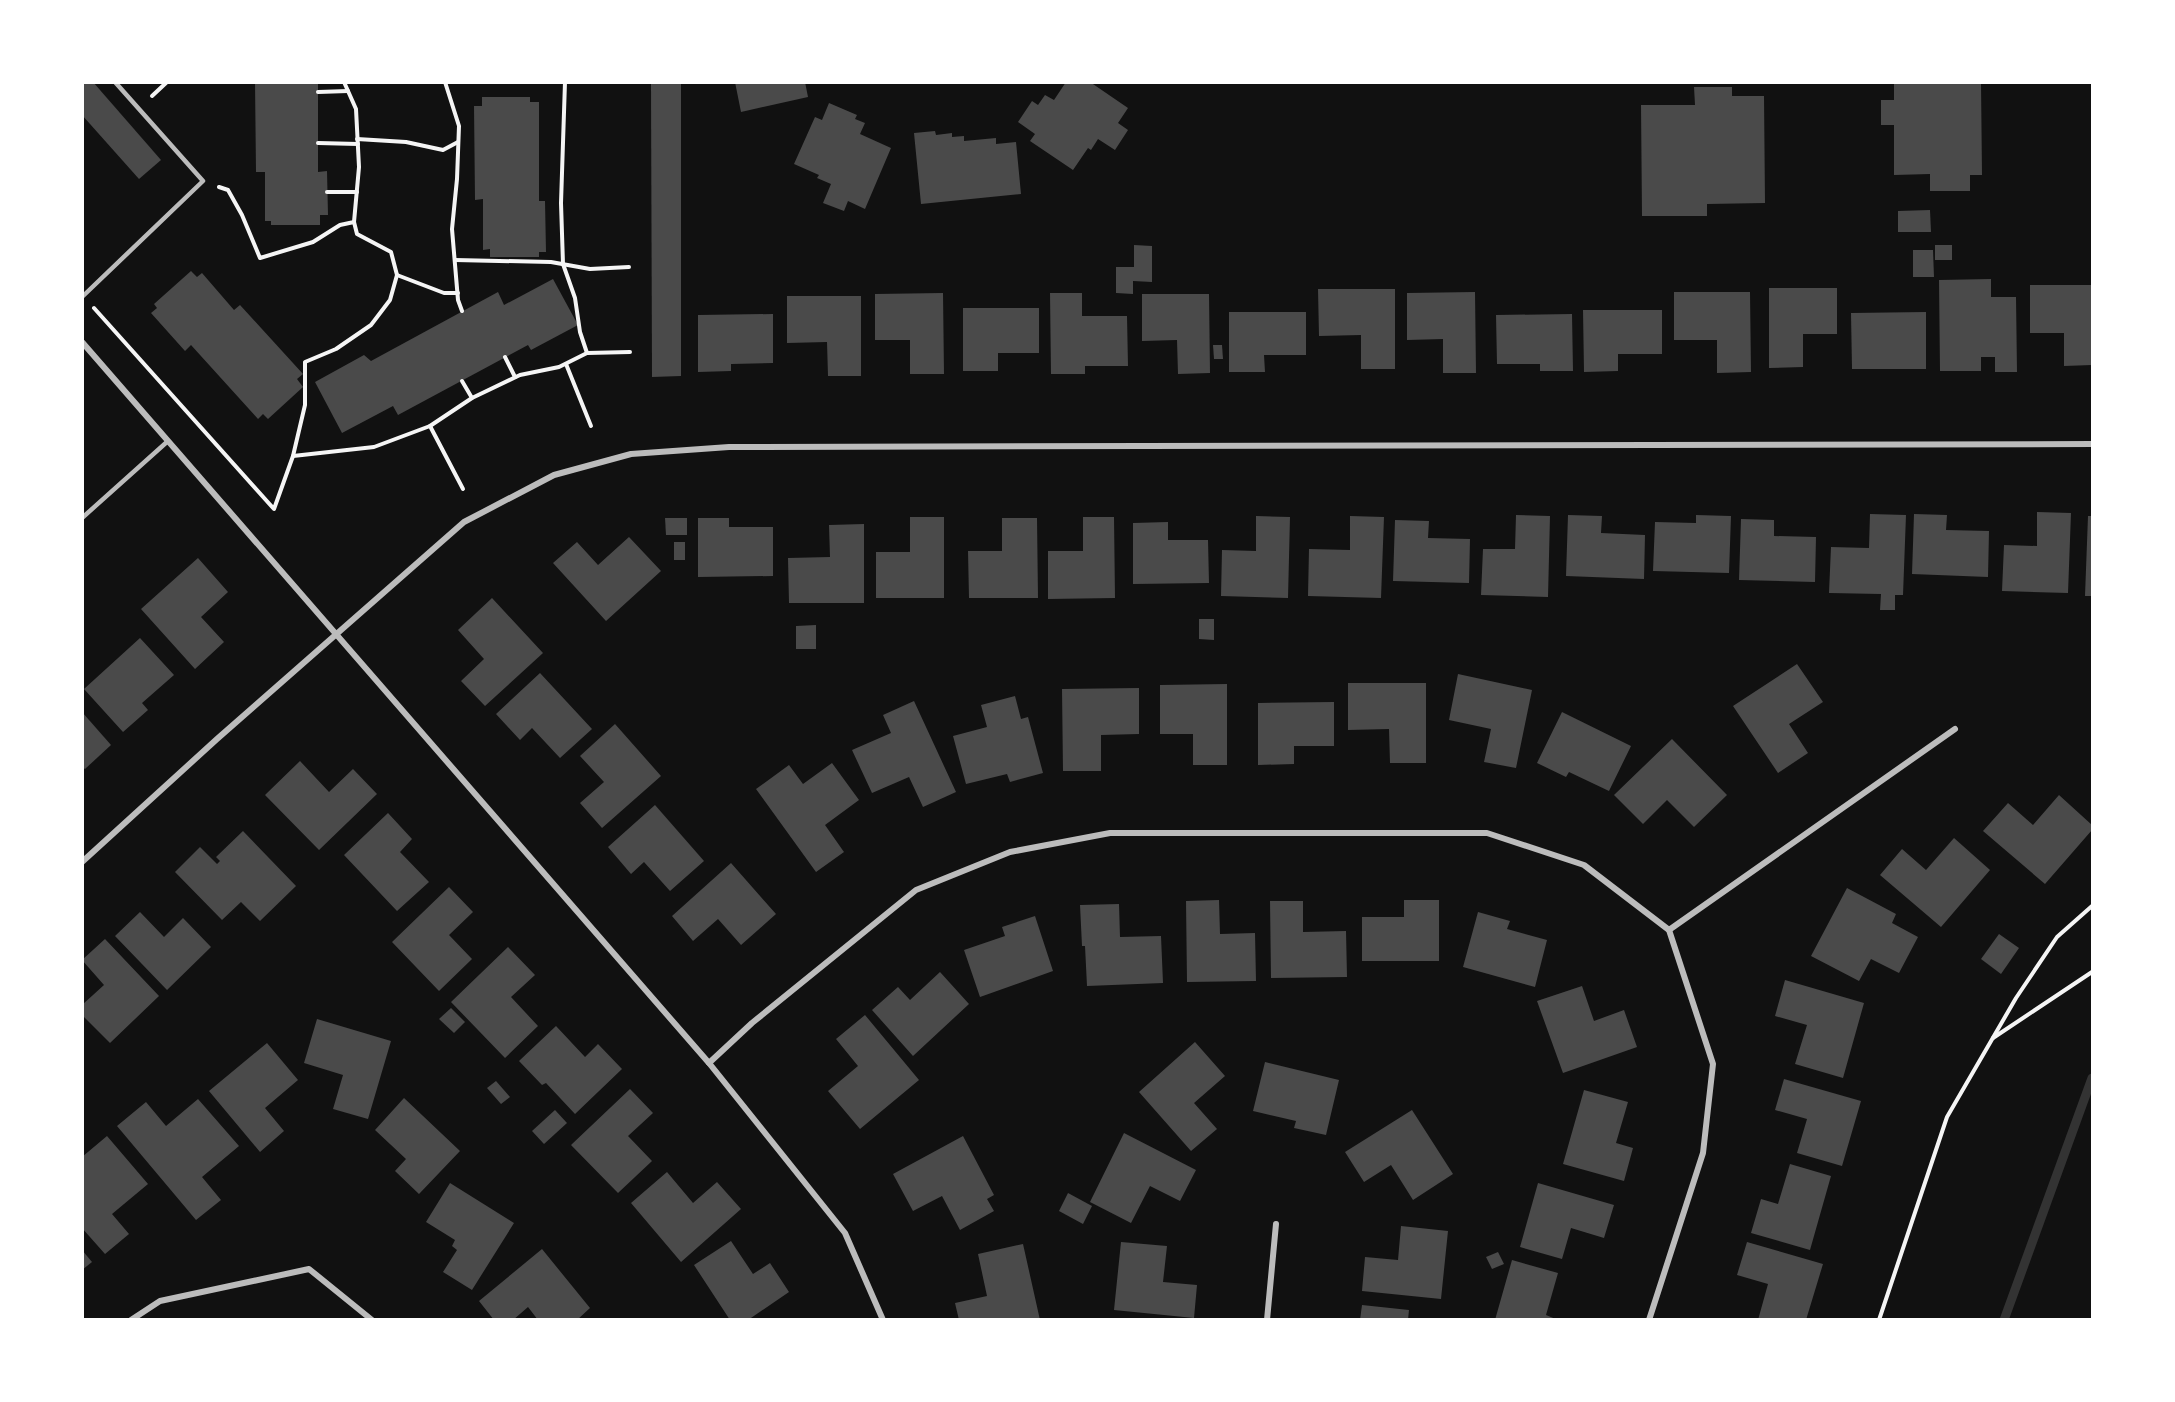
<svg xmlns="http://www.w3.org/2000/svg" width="2175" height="1402" viewBox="0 0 2175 1402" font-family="Commissioner,sans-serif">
  <rect width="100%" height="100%" fill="#111"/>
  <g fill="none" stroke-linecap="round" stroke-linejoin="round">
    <path stroke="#333" stroke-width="9" d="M2004,1320L2092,1078"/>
  </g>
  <g fill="#4a4a4a">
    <path d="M82,82H93L161,160L139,179L82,115Z"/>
    <path d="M255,82H318V172L327,171L328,215H320V225H271V221H265V172H256Z"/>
    <path d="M651,82H681V376L652,377Z"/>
    <path d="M735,82H805L808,97L741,112Z"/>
    <path d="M1066,82H1090L1128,108L1118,123L1128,130L1115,150L1098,139L1091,150L1088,148L1073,170L1030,141L1035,134L1018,122L1032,101L1038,105L1045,95L1054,100Z"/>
    <path d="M1894,82H1981L1982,175H1970V191H1930V174L1894,175V125H1881V100H1894Z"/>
    <path d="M1694,87H1732V96H1764L1765,203L1707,204V216H1642L1641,105H1695Z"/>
    <path d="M482,97H530V102H539V201H545L546,252H539V257H490V249L483,250V199L475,200L474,106H482Z"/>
    <path d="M829,103L857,115L855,119L865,123L860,134L891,148L865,209L848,201L844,211L823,203L831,184L817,178L819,175L794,164L815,117L822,120Z"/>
    <path d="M935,131L936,135L952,133V137L964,136V141L996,138V144L1016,142L1021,194L921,204L914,133Z"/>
    <path d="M1930,210L1931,232H1898V211Z"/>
    <path d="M1134,245L1152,246V282L1133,281V294L1116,293V267H1134Z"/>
    <rect x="1935" y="245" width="17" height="15"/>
    <path d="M1913,250H1933L1934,277H1913Z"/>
    <path d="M191,271L197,277L202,273L234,310L240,305L303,374L297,379L303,387L268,419L263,414L258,419L191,345L185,351L151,313L157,308L154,304Z"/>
    <path d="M553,279L578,325L531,350L528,345L398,415L393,406L342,433L315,382L364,355L371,361L498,292L504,305Z"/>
    <path d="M1991,279V297H2016L2017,372H1995V357H1981V371H1940L1939,280Z"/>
    <path d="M2030,285H2092V365L2064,366V333H2030Z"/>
    <path d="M1769,288H1837V334H1803V367L1769,368Z"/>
    <path d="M1318,289H1395V369H1361V335L1319,336Z"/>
    <path d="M1475,292L1476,373H1443V339L1407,340V293Z"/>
    <path d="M1674,292H1750L1751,372L1717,373V340H1674Z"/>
    <path d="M943,293L944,374H910V340H875V294Z"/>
    <path d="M1050,293H1082V316H1127L1128,366H1085V374H1051Z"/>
    <path d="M1142,294H1209L1210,373L1178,374L1177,340L1142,341Z"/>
    <path d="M787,296H861V376H828L827,342L787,343Z"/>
    <path d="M963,308H1039V353H998V371H963Z"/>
    <path d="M1583,310H1662V354H1618V371L1584,372Z"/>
    <path d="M1229,312H1306V355H1264L1265,372H1229Z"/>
    <path d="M1926,312V369H1852L1851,313Z"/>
    <path d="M773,314V363L731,364V371L698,372V315Z"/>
    <path d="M1572,314L1573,371H1540V364H1497L1496,315Z"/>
    <path d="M1213,345H1222L1223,359H1214Z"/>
    <path d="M2037,512L2071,513L2068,593L2002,591L2004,545L2037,546Z"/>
    <path d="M1870,514L1906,515L1903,595H1895V610H1880L1881,594L1829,593L1831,547L1869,548Z"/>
    <path d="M1914,514L1947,515L1946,530L1989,531L1988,577L1912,574Z"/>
    <path d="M1516,515L1550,516L1548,597L1481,595L1483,549H1515Z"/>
    <path d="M1568,515L1602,516L1601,533L1645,535L1644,579L1566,576Z"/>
    <path d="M1696,515L1731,516L1729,573L1653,571L1655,522L1696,523Z"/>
    <path d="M1256,516L1290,517L1288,598L1221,596L1222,550L1256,551Z"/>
    <path d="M1350,516L1384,517L1381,598L1308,596L1309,549L1350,550Z"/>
    <path d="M2088,516H2092V596H2085Z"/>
    <path d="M910,517H944V598H876V552H910Z"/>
    <path d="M1083,517H1114L1115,598L1048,599V551H1083Z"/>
    <path d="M665,518H687V535H666Z"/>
    <path d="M698,518H729V527H773V576L698,577Z"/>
    <path d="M1002,518H1037L1038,598H969L968,551H1002Z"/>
    <path d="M1741,519L1774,520V536L1816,537L1815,582L1739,580Z"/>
    <path d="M1395,520L1429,521L1428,538L1470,539L1469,583L1393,581Z"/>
    <path d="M1168,522V540H1208L1209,583L1133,584V523Z"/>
    <path d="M864,524V603H789L788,558L830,557L829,525Z"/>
    <path d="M629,537L661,571L606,621L553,563L577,542L598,565Z"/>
    <rect x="674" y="542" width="11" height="18"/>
    <path d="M198,558L228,592L201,617L224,642L195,669L141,609Z"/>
    <path d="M492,598L543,653L485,706L461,681L484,659L458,630Z"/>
    <path d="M1199,619H1214V640L1199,639Z"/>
    <path d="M816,625V649H796V626Z"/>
    <path d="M140,638L174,675L142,703L148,710L123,732L84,689Z"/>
    <path d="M1797,664L1823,702L1789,724L1808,753L1778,773L1733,706Z"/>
    <path d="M540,673L592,729L560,758L532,728L520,740L496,714Z"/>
    <path d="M1458,674L1532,690L1516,768L1484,762L1491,729L1449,720Z"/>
    <path d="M1348,683H1426V763H1390L1389,729L1348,730Z"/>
    <path d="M1227,684V765H1193V734H1160V685Z"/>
    <path d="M1139,688V734L1101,735V771H1063L1062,689Z"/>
    <path d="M1015,696L1021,719L1028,717L1043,773L1010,782L1007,774L966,784L953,736L987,727L981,705Z"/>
    <path d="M914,701L956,792L923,807L909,777L872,793L852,750L891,733L883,715Z"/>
    <path d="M1334,702V746H1294V764L1258,765V703Z"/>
    <path d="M82,712L111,745L85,769L82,767Z"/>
    <path d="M1562,712L1631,746L1609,791L1569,772L1566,777L1537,763Z"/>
    <path d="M615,724L661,776L602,828L580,803L604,782L580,756Z"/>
    <path d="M1672,739L1727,795L1694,827L1667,800L1643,824L1614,795Z"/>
    <path d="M300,761L329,792L353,769L377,794L319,850L265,795Z"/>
    <path d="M832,763L859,800L825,825L844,852L816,872L756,789L789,765L803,784Z"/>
    <path d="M2059,795L2092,825V830L2045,884L1983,831L2008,803L2033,825Z"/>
    <path d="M655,805L704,861L670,891L644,862L631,874L608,847Z"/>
    <path d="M388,813L412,839L400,852L429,882L397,911L344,855Z"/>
    <path d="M243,831L296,886L260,921L241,902L222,920L175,872L200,847L217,864L220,861L216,857Z"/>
    <path d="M1954,838L1990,870L1941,927L1880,875L1902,849L1926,870Z"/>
    <path d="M731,863L776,914L741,945L718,919L693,941L672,916Z"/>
    <path d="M449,887L473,912L449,935L472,959L439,991L392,942Z"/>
    <path d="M1847,888L1896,914L1892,923L1918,937L1899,973L1871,959L1859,981L1811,956Z"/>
    <path d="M1219,900L1220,934L1255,933L1256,981L1187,982L1186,901Z"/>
    <path d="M1404,900H1439V961H1362V917H1404Z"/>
    <path d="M1270,901H1303V932L1346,931L1347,977L1271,978Z"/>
    <path d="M1119,904L1120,937L1161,936L1163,983L1087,986L1085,946H1082L1080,905Z"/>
    <path d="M140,912L164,937L183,918L211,947L167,990L115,936Z"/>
    <path d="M1478,912L1510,921L1507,929L1547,940L1535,987L1463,967Z"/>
    <path d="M1035,916L1053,971L980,997L964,950L1005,936L1002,927Z"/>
    <path d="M1999,934L2019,948L2001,974L1981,959Z"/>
    <path d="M105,939L159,996L110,1043L82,1015V1005L104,985L82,960Z"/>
    <path d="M508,947L535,975L511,997L538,1026L505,1058L451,1002Z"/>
    <path d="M940,972L969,1004L913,1056L872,1010L898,987L910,1000Z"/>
    <path d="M1785,980L1864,1003L1843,1078L1795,1064L1807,1025L1775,1016Z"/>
    <path d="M1582,986L1594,1021L1624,1010L1637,1047L1563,1073L1537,1001Z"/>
    <path d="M451,1008L465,1022L454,1033L439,1019Z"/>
    <path d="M865,1015L919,1080L860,1129L828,1091L858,1066L836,1039Z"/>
    <path d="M317,1019L391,1041L368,1119L333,1109L343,1075L304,1063Z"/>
    <path d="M556,1026L585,1057L598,1044L622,1069L575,1114L546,1083L542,1085L519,1061Z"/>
    <path d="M1195,1042L1225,1076L1194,1103L1217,1129L1191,1151L1139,1092Z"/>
    <path d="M267,1043L298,1080L265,1108L284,1131L260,1152L209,1091Z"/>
    <path d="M1265,1062L1339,1080L1326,1135L1294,1128L1296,1121L1253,1111Z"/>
    <path d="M1784,1079L1861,1101L1842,1166L1797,1153L1807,1119L1775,1110Z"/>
    <path d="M496,1081L510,1097L501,1104L487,1088Z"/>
    <path d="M630,1089L653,1113L628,1136L652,1161L618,1193L571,1145Z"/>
    <path d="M1584,1090L1628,1102L1616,1143L1633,1148L1624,1181L1563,1164Z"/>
    <path d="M404,1098L460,1151L419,1194L395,1171L406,1159L375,1130Z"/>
    <path d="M198,1099L239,1146L202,1177L221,1200L196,1220L117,1126L146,1102L166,1126Z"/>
    <path d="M555,1110L567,1123L544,1144L532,1131Z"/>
    <path d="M1412,1110L1453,1174L1413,1200L1391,1165L1364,1182L1345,1152Z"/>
    <path d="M1124,1133L1196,1170L1180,1201L1150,1186L1131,1223L1090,1202Z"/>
    <path d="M107,1136L148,1184L112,1214L129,1234L105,1254L82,1228V1157Z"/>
    <path d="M963,1136L994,1195L987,1199L994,1211L960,1230L942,1196L913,1211L893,1174Z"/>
    <path d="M1790,1164L1831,1176L1810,1250L1751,1233L1761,1199L1778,1204Z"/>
    <path d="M667,1172L693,1203L717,1182L741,1209L681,1262L631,1203Z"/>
    <path d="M450,1183L514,1223L472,1290L443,1272L457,1250L452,1246L455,1240L426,1222Z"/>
    <path d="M1538,1183L1614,1205L1604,1238L1571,1228L1562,1259L1520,1247Z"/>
    <path d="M1068,1193L1092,1206L1083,1224L1059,1211Z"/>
    <path d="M1401,1226L1448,1231L1441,1299L1362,1291L1365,1257L1398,1260Z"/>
    <path d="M731,1241L753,1274L770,1263L789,1292L748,1320H730L694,1265Z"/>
    <path d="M1121,1242L1167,1246L1163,1282L1197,1285L1194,1318L1114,1310Z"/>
    <path d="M1747,1242L1823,1264L1806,1320H1758L1768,1284L1737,1275Z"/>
    <path d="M1023,1244L1040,1320H959L955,1303L987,1296L978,1254Z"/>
    <path d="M542,1249L590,1308L577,1320H538L528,1307L513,1320H494L479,1301Z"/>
    <path d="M82,1250L92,1262L82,1270Z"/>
    <path d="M1498,1252L1504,1264L1492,1269L1486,1257Z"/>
    <path d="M1512,1260L1558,1273L1546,1315L1558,1320H1495Z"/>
    <path d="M1362,1305L1409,1310L1408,1320H1360Z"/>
  </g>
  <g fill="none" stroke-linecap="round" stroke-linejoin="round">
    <g stroke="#f5f5f5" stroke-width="4">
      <path d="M445,82L459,126L457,179L452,229L458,300L462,311"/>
      <path d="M565,82L561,203L563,264L575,298L580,332L587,353"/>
      <path d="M318,92L348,91"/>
      <path d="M152,96L167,82"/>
      <path d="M357,139L406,142L443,150L458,142"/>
      <path d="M318,143L358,144"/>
      <path d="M219,187L228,190L242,215L260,258L313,242L340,225L354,222L359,167L356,109L344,82"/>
      <path d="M327,192H357"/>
      <path d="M455,260L551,262L590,269L629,267"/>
      <path d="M397,275L444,293H458"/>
      <path d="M94,308L274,509L293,456L305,405V362L336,349L371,325L390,300L397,275L391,252L357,234L354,222"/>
      <path d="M505,357L515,377"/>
      <path d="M566,364L591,426"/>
      <path d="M462,381L472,398"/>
      <path d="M430,426L472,398L520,375L559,367L587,353L630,352"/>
      <path d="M293,456L374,447L430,426L463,489"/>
      <path d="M1993,1038L2092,972"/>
      <path d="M1879,1320L1947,1117L2016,998L2057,937L2092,906"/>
    </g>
    <g stroke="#bcbcbc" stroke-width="4.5">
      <path d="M82,297L203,181L115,82"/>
      <path d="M82,518L168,441"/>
    </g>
    <g stroke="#bcbcbc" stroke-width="6">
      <path d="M82,342L709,1063L845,1233L883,1320"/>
      <path d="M82,862L217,739L464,522L554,475L631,454L729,447L2092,444"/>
      <path d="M1669,930L1955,729"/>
      <path d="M709,1063L752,1023L916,890L1010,852L1110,833H1487L1584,865L1669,930L1713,1064L1703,1153L1649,1320"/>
      <path d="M131,1320L160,1301L309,1269L372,1320"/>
      <path d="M1267,1320L1276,1224"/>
    </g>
  </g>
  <rect width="2175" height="1402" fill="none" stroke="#ffffff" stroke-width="168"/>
</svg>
